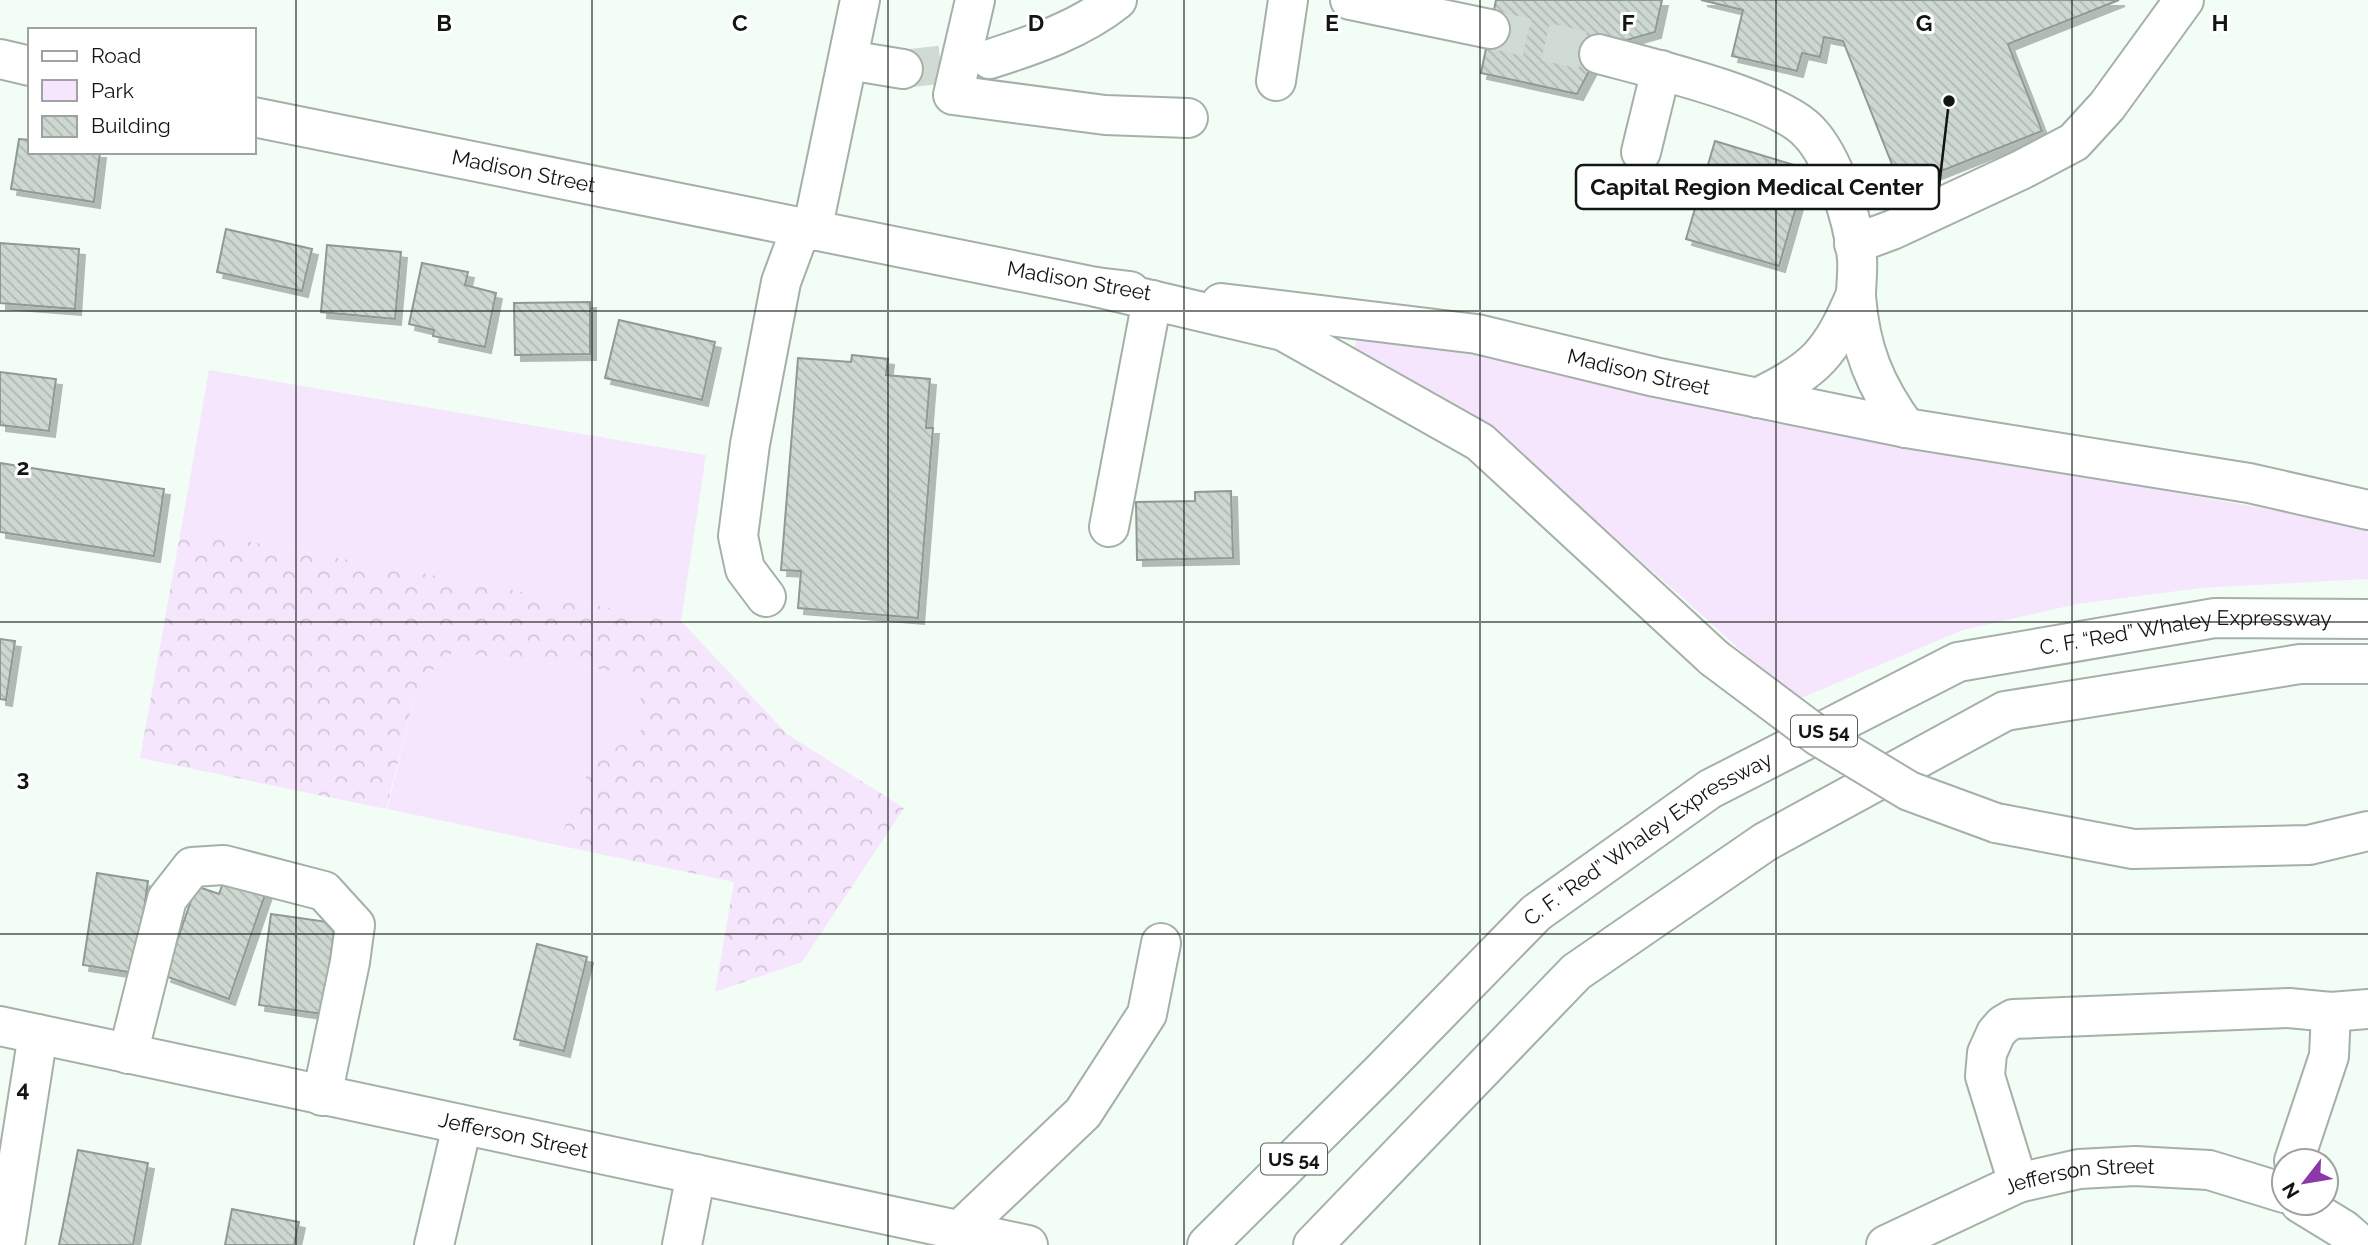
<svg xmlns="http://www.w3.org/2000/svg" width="2368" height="1245" viewBox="0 0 2368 1245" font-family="Raleway,sans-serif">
  <defs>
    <pattern id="forest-crowns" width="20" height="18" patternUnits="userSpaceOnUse" patternTransform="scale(1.75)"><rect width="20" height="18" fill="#f6e6fd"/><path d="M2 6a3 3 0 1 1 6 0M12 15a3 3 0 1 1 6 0" fill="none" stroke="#d2c5d8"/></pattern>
    <pattern id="building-back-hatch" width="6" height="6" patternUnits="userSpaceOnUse" patternTransform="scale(1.75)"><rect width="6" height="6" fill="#cdd8d0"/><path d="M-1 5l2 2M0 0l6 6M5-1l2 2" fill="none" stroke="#afb9b2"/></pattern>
    <filter id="shadow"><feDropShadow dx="6" dy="6" stdDeviation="0" flood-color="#0004"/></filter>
  </defs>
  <rect width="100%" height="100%" fill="#f2fef5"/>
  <g fill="#f6e6fd">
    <path d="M1359,332L2054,471L2368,527V579L2201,588L2077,604L1963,630L1794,701L1711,623L1571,499L1488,430L1385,364L1354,348Z"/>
    <path d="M209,370L706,455L681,621L181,529Z"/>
    <path d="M453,652L632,673L650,725L591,765L557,845L387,809L418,683Z"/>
  </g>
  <path fill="url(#forest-crowns)" d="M181,529L681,621L787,734L904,808L802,962L715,992L734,882L557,845L591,765L649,725L632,673L453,652L418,683L386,809L140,758Z"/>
  <g fill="url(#building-back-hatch)" stroke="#8f9a92" stroke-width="2" filter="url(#shadow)">
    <path d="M1496,0H1662L1655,32L1602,47L1577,94L1481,73Z"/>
    <path d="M1701,0H2119L2008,44L2042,131L1901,187L1843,41L1824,37L1820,57L1802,53L1797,71L1732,56L1743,10Z"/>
    <path d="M19,139L30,140V152H100L94,202L11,189Z"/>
    <path d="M1715,141L1807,169L1779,266L1686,239Z"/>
    <path d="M226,229L312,249L302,291L217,272Z"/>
    <path d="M0,243L79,249L75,309L0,303Z"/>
    <path d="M327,245L401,252L395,319L321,312Z"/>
    <path d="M422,263L468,272L465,285L496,293L485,347L433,336L434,330L409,324Z"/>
    <path d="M590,302V354L515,355L514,303Z"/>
    <path d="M619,320L715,342L702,400L605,378Z"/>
    <path d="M852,355L888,359L886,375L930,379L926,428H933L918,618L798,608L801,571L781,570L798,358L851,362Z"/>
    <path d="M0,372L56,379L49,431L0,425Z"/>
    <path d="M0,463L164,489L154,556L0,532Z"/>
    <path d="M1231,491L1233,558L1137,560L1136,502L1195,501V492Z"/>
    <path d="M0,639L15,641L6,700L0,699Z"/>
    <path d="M227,872L268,886L229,999L165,976L196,886L219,894Z"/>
    <path d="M97,873L148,881L135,973L83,965Z"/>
    <path d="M271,914L335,923L323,1014L259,1005Z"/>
    <path d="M537,944L587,957L564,1051L514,1039Z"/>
    <path d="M78,1150L148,1163L133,1245H59Z"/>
    <path d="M232,1209L299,1222L294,1245H225Z"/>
  </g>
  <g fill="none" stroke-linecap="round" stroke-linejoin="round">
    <g stroke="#d0dbd3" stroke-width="38" stroke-dasharray="38 19" stroke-linecap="butt">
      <path d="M1490,29L1599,54"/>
      <path d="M903,69L990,59"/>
    </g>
    <g stroke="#a4b0a8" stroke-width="42">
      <g id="minor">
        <path d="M975,0L953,95L1105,115L1188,118"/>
        <path d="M1350,0L1490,29"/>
        <path d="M1599,54C1647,67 1776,97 1808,131C1834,157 1854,222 1857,259C1858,271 1856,284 1856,296C1860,349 1875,386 1906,428"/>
        <path d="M990,59C1034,45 1081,29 1117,0"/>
        <path d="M848,60L903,69"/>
        <path d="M1276,81L1288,0"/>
        <path d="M1641,152L1661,70"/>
        <path d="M812,231L860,0"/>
        <path d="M1854,244L1892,230L2021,170L2074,142L2107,106L2184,0"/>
        <path d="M1757,398C1816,370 1831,353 1856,294"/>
        <path d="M1109,527L1152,300"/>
        <path d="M766,597L745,569L738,536L750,444L781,282L801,228"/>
        <path id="s1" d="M0,1026L1028,1245"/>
        <path d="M128,1054L167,899L192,867L224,865L324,891L355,925L350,962L322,1096"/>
        <path d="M2294,1161L2329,1056L2331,1012"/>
        <path d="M2018,1183L1985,1076L1987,1053L1996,1033L2003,1025L2013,1019L2289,1008L2331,1012L2368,1009"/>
        <path d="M2300,1203L2344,1230L2361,1245"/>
        <path d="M961,1229L1083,1113L1147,1014L1161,943"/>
        <path d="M5,1245L38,1034"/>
        <path d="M434,1245L462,1126"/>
        <path d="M682,1245L696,1174"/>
        <path id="s2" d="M1886,1245L2018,1183L2079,1169L2135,1166L2209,1170L2284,1193"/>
      </g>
    </g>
    <g stroke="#a4b0a8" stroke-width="42">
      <g id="major">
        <path d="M0,59L30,66"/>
        <path id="s3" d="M254,117L1096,287L1130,291"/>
        <path id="s4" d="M1221,303L1477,334L1655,377L1906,428"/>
      </g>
    </g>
    <g stroke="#a4b0a8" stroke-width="42">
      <g id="highway">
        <path d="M1096,287L1283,331L1480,442L1714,658"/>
        <path d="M1906,428L2249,483L2368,510"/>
        <path d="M1996,823L2133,849L2309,845L2368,831"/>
        <path id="s5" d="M1207,1245L1381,1072L1536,913L1710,789L1958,662L2215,618L2368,619"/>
        <path d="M1313,1245L1576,972L1765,842L2005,711L2300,664H2368"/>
      </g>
    </g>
    <use href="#minor" stroke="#fff" stroke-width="38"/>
    <use href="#major" stroke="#fff" stroke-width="38"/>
    <use href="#highway" stroke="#fff" stroke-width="38"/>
    <g stroke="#a4b0a8" stroke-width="42" stroke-linecap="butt">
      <path id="highway-bridge" d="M1714,658L1818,736L1909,791L1996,823"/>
    </g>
    <use href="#highway-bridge" stroke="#fff" stroke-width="38"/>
  </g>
  <path fill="none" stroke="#121613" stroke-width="2" stroke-opacity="0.55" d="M296,0V1245M592,0V1245M888,0V1245M1184,0V1245M1480,0V1245M1776,0V1245M2072,0V1245M0,311H2368M0,622H2368M0,934H2368"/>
  <g text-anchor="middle" stroke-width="6" stroke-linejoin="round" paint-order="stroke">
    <g fill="#fff" stroke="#595c5a" stroke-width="2">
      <rect x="1791" y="715.5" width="66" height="31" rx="5"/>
      <rect x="1261" y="1143.5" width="66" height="31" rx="5"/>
    </g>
    <g font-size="19" font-weight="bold" fill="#121613">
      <text x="1824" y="738">US 54</text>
      <text x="1294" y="1166">US 54</text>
    </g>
    <g font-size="21" fill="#121613" stroke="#fff">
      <text dy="7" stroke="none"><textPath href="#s3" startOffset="275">Madison Street</textPath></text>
      <text transform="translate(1079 281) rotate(10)" y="7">Madison Street</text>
      <text dy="7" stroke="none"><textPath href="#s4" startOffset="424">Madison Street</textPath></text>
      <text dy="7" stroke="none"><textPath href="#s5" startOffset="1190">C. F. “Red” Whaley Expressway</textPath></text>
      <text dy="7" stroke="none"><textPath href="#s5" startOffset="602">C. F. “Red” Whaley Expressway</textPath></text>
      <text dy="7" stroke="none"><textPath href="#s1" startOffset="525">Jefferson Street</textPath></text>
      <text dy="7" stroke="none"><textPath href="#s2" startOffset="208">Jefferson Street</textPath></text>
    </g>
  </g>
  <g font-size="23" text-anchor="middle" font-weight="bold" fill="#121613" stroke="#fff" stroke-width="6" stroke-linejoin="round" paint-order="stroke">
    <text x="444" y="31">B</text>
    <text x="740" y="31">C</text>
    <text x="1036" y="31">D</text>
    <text x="1332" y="31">E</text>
    <text x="1628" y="31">F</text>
    <text x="1924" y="31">G</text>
    <text x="2220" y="31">H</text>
    <text x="23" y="475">2</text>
    <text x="23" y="786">3</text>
    <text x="23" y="1097">4</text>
  </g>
  <path fill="none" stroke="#121613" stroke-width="2.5" d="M1949 101L1939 187"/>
  <circle fill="#121613" stroke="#fff" stroke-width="2.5" cx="1949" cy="101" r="7"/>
  <rect fill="#fff" stroke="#121613" stroke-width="2.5" x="1576" y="165" width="363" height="44" rx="7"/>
  <g font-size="23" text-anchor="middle" font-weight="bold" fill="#121613">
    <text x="1757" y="195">Capital Region Medical Center</text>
  </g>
  <rect x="28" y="28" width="228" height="126" fill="#ffffff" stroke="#a0a2a1" stroke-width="2"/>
  <rect x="42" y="51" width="35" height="10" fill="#ffffff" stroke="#a0a2a1" stroke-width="2"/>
  <text x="91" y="63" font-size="21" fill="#121613">Road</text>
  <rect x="42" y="80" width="35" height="21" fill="#f6e6fd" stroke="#a0a2a1" stroke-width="2"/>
  <text x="91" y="98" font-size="21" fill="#121613">Park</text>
  <rect x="42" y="116" width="35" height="21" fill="url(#building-back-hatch)" stroke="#a0a2a1" stroke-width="2"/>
  <text x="91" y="133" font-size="21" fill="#121613">Building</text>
  <g transform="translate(2305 1182) rotate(239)"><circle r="33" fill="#ffffff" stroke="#a0a2a1" stroke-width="2"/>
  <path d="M0-5L12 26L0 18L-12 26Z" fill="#8b39a8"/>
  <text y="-10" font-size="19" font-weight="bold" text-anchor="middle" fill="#121613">N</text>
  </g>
</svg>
